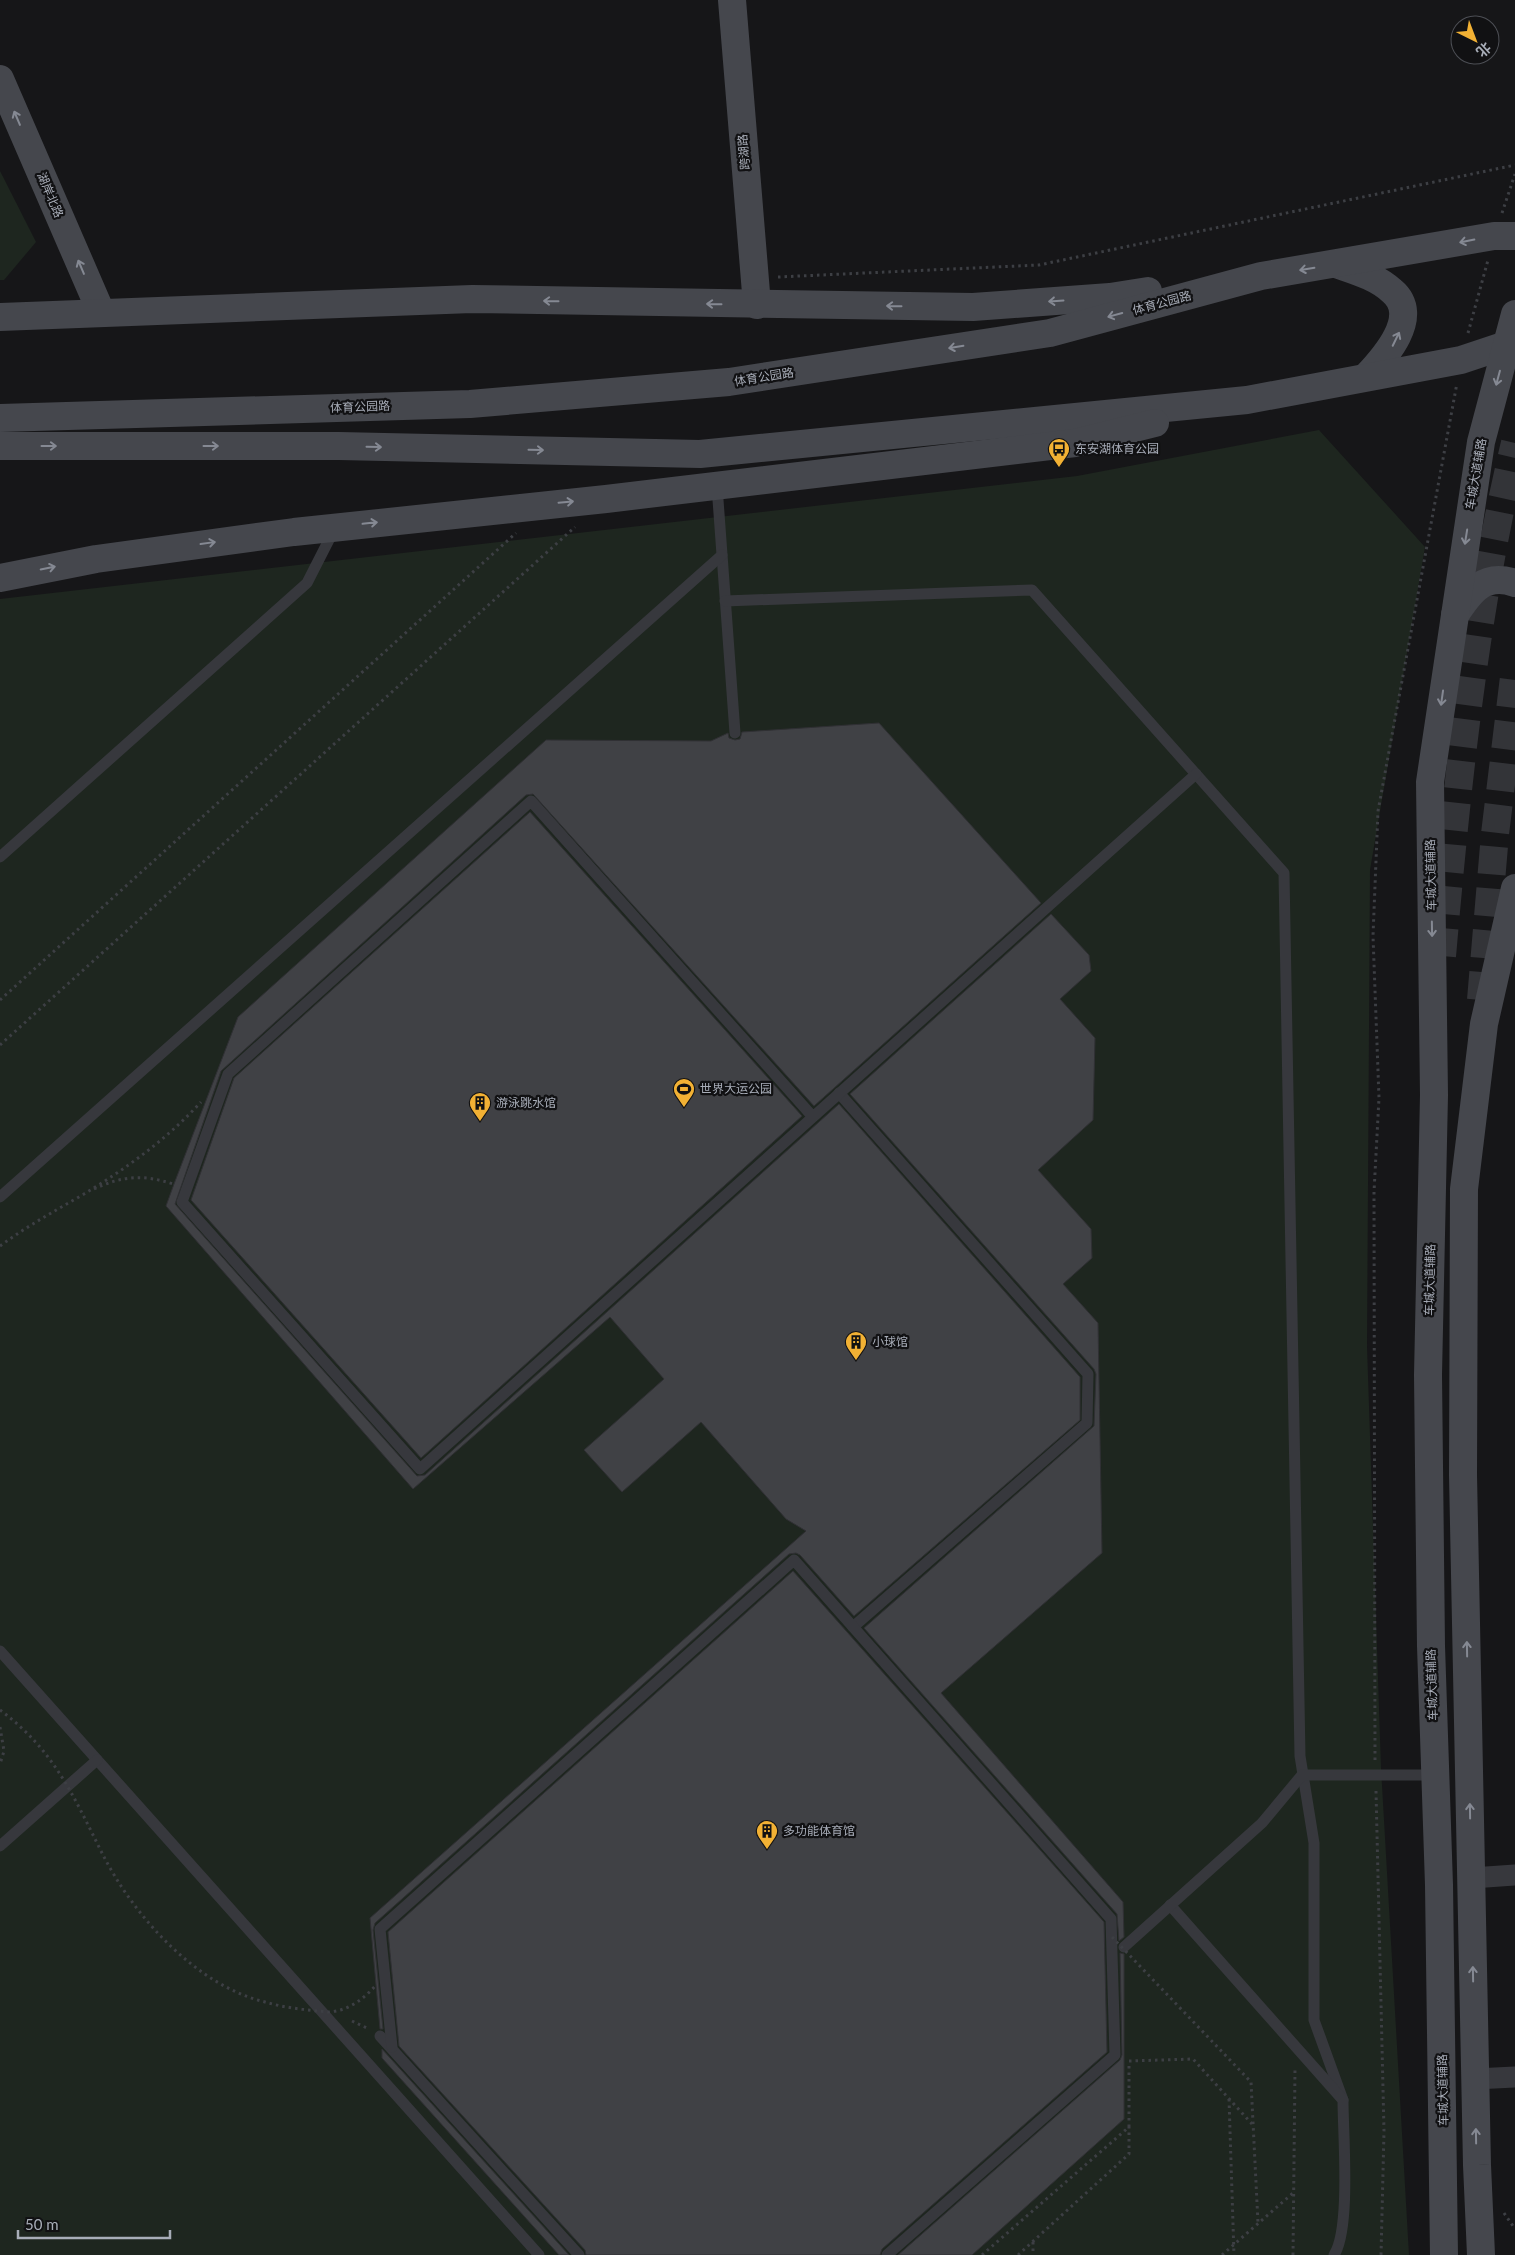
<svg xmlns="http://www.w3.org/2000/svg" width="1515" height="2255" viewBox="0 0 1515 2255" font-family="Lato,'Noto Sans SC',sans-serif">
  <rect width="100%" height="100%" fill="#161618"/>
  <g fill="#1e261f">
    <path d="M0,171L36,242L4,280H0Z"/>
    <path d="M1319,430L1425,547L1370,870L1367,1346L1381,1768L1409,2255H0V599L1077,476Z"/>
  </g>
  <g fill="#404145" stroke="#303034">
    <path d="M879,723L1041,903L814,1106L533,794L526,795L221,1071L175,1204L417,1476L425,1475L839,1104L1080,1377V1420L854,1616L800,1555L796,1553L789,1554L375,1923L373,1930L383,2029H380L370,1918L806,1531L786,1519L701,1422L622,1492L584,1450L664,1379L610,1317L413,1489L166,1206L174,1184L238,1017L546,740L711,741L728,733L729,738L735,740L740,739L742,732Z"/>
    <path d="M530,812L802,1116L421,1458L191,1200L234,1078Z"/>
    <path d="M1051,914L1089,955L1091,971L1060,999L1095,1038L1093,1120L1038,1170L1091,1229L1092,1258L1063,1284L1098,1323L1102,1553L941,1693L1123,1902L1124,1937L1119,1941L1117,1914L864,1628L1094,1426L1096,1374L1094,1369L850,1094Z"/>
    <path d="M793,1571L1104,1922L1107,2052L882,2249L880,2255H586L585,2250L399,2046L388,1932Z"/>
    <path d="M1120,1953L1124,1954V2119L972,2255H898L1120,2060L1122,2055Z"/>
    <path d="M382,2049L569,2255H559L382,2058Z"/>
  </g>
  <g fill="none" stroke-linecap="round" stroke-linejoin="round">
    <g stroke="#333438" stroke-width="28" stroke-dasharray="28 14" stroke-linecap="butt">
      <path d="M1442,956C1457,784 1475,610 1515,443"/>
      <path d="M1481,1000L1495,834L1515,669"/>
    </g>
    <g stroke="#3d3f44" stroke-width="3" stroke-dasharray="2.5 4" stroke-linecap="butt">
      <path d="M1502,213L1515,174"/>
      <path d="M778,277L1039,265L1515,165"/>
      <path d="M1468,333L1488,260"/>
      <path d="M0,1000L516,533"/>
      <path d="M0,1045L575,527"/>
      <path d="M94,1189C122,1176 143,1174 173,1184"/>
      <path d="M0,1246C27,1226 55,1211 84,1194C127,1168 167,1139 201,1102"/>
      <path d="M0,1727L4,1751L0,1764"/>
      <path d="M1375,1760L1374,1192L1379,1098L1373,936L1378,811L1457,383"/>
      <path d="M1376,1791L1384,2131L1381,2255"/>
      <path d="M352,2021L367,2028"/>
      <path d="M1229,2059L1251,2082L1258,2223"/>
      <path d="M1129,2061L1193,2059L1252,2124"/>
      <path d="M1229,2099L1234,2255"/>
      <path d="M1504,2213L1515,2229"/>
      <path d="M1033,2242V2255"/>
      <path d="M982,2255L1129,2127V2063"/>
      <path d="M1018,2255L1129,2154V2127"/>
      <path d="M1222,2255L1293,2193"/>
      <path d="M1293,2255L1295,2069"/>
    </g>
    <g stroke="#37383d" stroke-width="11">
      <path d="M717,486L735,733"/>
      <path d="M725,601L1032,590L1284,873L1300,1756L1314,1843V2020L1343,2100"/>
      <path d="M0,857L307,583L335,528"/>
      <path d="M839,1093L1088,1374L1087,1423L853,1627"/>
      <path d="M813,1117L531,801L228,1074L182,1202L420,1469L1196,774"/>
      <path d="M0,1197L722,555"/>
      <path d="M0,1651L539,2255"/>
      <path d="M0,1846L97,1760"/>
      <path d="M1170,1905L1343,2100C1343,2135 1351,2229 1334,2255"/>
      <path d="M1124,1947L1262,1823L1302,1775H1435"/>
      <path d="M380,2036L579,2255"/>
      <path d="M392,2047L380,1929L794,1560L1111,1919L1115,2055L887,2255"/>
    </g>
    <g stroke="#37383d" stroke-width="21">
      <path d="M1472,1878L1515,1875"/>
      <path d="M1475,2079L1515,2077"/>
    </g>
    <g stroke="#45474d" stroke-width="28">
      <path d="M732,0L757,305"/>
      <path d="M0,79L101,312"/>
      <path d="M1336,264C1356,271 1377,277 1392,291C1422,316 1384,358 1366,377"/>
      <path d="M0,317L472,299L973,307L1110,297L1148,291"/>
      <path d="M0,418L470,404L729,382L1050,333L1261,276L1494,236H1515"/>
      <path d="M0,446H339L700,454L1247,400L1461,360L1515,342"/>
      <path d="M0,578L96,559L294,532L606,499L1075,443L1155,423"/>
      <path d="M1455,615C1470,592 1484,572 1515,583"/>
      <path d="M1444,2255L1439,1885L1431,1646L1428,1375L1434,1095L1430,782L1481,442L1515,314"/>
      <path d="M1481,2255L1477,2165L1463,1475L1464,1189L1484,1024L1515,888"/>
    </g>
    <g stroke="#3d3f44" stroke-width="3" stroke-dasharray="2.5 4" stroke-linecap="butt">
      <path d="M0,1710C54,1750 73,1795 102,1853C133,1915 195,1985 265,2002C285,2008 307,2010 328,2012C348,2011 364,1999 376,1985"/>
      <path d="M1112,1937L1229,2059"/>
    </g>
  </g>
  <defs><path id="oneway-shaft" d="M-6 0H5M1.5-3L5.5 0L1.5 3" fill="none" stroke-width="1.6" stroke-linecap="round" stroke-linejoin="round" transform="scale(1.25)"/></defs>
  <g stroke="#858993">
    <use href="#oneway-shaft" transform="translate(17 118) rotate(-113)"/>
    <use href="#oneway-shaft" transform="translate(1467 241) rotate(169)"/>
    <use href="#oneway-shaft" transform="translate(81 267) rotate(-113)"/>
    <use href="#oneway-shaft" transform="translate(1307 269) rotate(171)"/>
    <use href="#oneway-shaft" transform="translate(551 301) rotate(-179)"/>
    <use href="#oneway-shaft" transform="translate(1056 301) rotate(176)"/>
    <use href="#oneway-shaft" transform="translate(714 304) rotate(-179)"/>
    <use href="#oneway-shaft" transform="translate(894 306) rotate(-179)"/>
    <use href="#oneway-shaft" transform="translate(1115 315) rotate(165)"/>
    <use href="#oneway-shaft" transform="translate(1396 339) rotate(-64)"/>
    <use href="#oneway-shaft" transform="translate(956 347) rotate(171)"/>
    <use href="#oneway-shaft" transform="translate(1498 378) rotate(105)"/>
    <use href="#oneway-shaft" transform="translate(49 446)"/>
    <use href="#oneway-shaft" transform="translate(211 446)"/>
    <use href="#oneway-shaft" transform="translate(374 447) rotate(1)"/>
    <use href="#oneway-shaft" transform="translate(536 450) rotate(1)"/>
    <use href="#oneway-shaft" transform="translate(566 502) rotate(-5)"/>
    <use href="#oneway-shaft" transform="translate(370 523) rotate(-6)"/>
    <use href="#oneway-shaft" transform="translate(1466 537) rotate(99)"/>
    <use href="#oneway-shaft" transform="translate(208 543) rotate(-8)"/>
    <use href="#oneway-shaft" transform="translate(48 568) rotate(-11)"/>
    <use href="#oneway-shaft" transform="translate(1442 698) rotate(98)"/>
    <use href="#oneway-shaft" transform="translate(1432 929) rotate(89)"/>
    <use href="#oneway-shaft" transform="translate(1467 1649) rotate(-91)"/>
    <use href="#oneway-shaft" transform="translate(1470 1811) rotate(-91)"/>
    <use href="#oneway-shaft" transform="translate(1473 1974) rotate(-91)"/>
    <use href="#oneway-shaft" transform="translate(1476 2136) rotate(-91)"/>
  </g>
  <defs>
    <g id="bus-pin" transform="scale(1.125)"><path d="M0 17L-7.5 6A9.5 9.5 0 1 1 7.5 6Z" fill="#f2b134" stroke="#111113"/><path d="M-5-6H5V4H4V6H2V4H-2V6H-4V4H-5ZM-3.5-4V0h7V-4ZM-3.5 1.2v1.5H-2V1.2ZM2 1.2v1.5H3.5V1.2Z" fill="#111"/></g>
    <g id="stadium-pin" transform="scale(1.125)"><path d="M0 17L-7.5 6A9.5 9.5 0 1 1 7.5 6Z" fill="#f2b134" stroke="#111113"/><path d="M0-5a6.5 5 0 1 0 0 10a6.5 5 0 1 0 0-10ZM-3.5-1.8h7v3.6h-7Z" fill="#111"/></g>
    <g id="building-pin" transform="scale(1.125)"><path d="M0 17L-7.5 6A9.5 9.5 0 1 1 7.5 6Z" fill="#f2b134" stroke="#111113"/><path d="M-4-6H4V6H1V3H-1V6H-4ZM-2.5-4.3h1.7v1.8h-1.7ZM.8-4.3h1.7v1.8H.8ZM-2.5-1h1.7V.8h-1.7ZM.8-1h1.7V.8H.8Z" fill="#111"/></g>
  </defs>
  <g fill-rule="evenodd">
    <use href="#bus-pin" x="1059" y="449"/>
    <use href="#stadium-pin" x="684" y="1089"/>
    <use href="#building-pin" x="480" y="1103"/>
    <use href="#building-pin" x="856" y="1342"/>
    <use href="#building-pin" x="767" y="1831"/>
  </g>
  <g text-anchor="middle" stroke-width="4.5" stroke-linejoin="round" paint-order="stroke">
    <g font-size="12" fill="#a8adb8" stroke="#111113">
      <text transform="translate(744 152) rotate(-95)" y="4">跨湖路</text>
      <text transform="translate(50 195) rotate(67)" y="4">湖岸北路</text>
      <text transform="translate(1162 303) rotate(-15)" y="4">体育公园路</text>
      <text transform="translate(764 377) rotate(-9)" y="4">体育公园路</text>
      <text transform="translate(360 407) rotate(-2)" y="4">体育公园路</text>
      <text transform="translate(1476 474) rotate(-80)" y="4">车城大道辅路</text>
      <text transform="translate(1431 875) rotate(-91)" y="4">车城大道辅路</text>
      <text transform="translate(1430 1280) rotate(-89)" y="4">车城大道辅路</text>
      <text transform="translate(1432 1685) rotate(-92)" y="4">车城大道辅路</text>
      <text transform="translate(1443 2090) rotate(-91)" y="4">车城大道辅路</text>
    </g>
    <g font-size="12" fill="#a8adb8" stroke="#111113" text-anchor="start">
      <text x="1075" y="453">东安湖体育公园</text>
      <text x="700" y="1093">世界大运公园</text>
      <text x="496" y="1107">游泳跳水馆</text>
      <text x="872" y="1346">小球馆</text>
      <text x="783" y="1835">多功能体育馆</text>
    </g>
  </g>
  <g transform="translate(1475 40) rotate(138)"><circle r="24" fill="#111113" stroke="#4d4f55"/>
  <path d="M0-4L9 19L0 12L-9 19Z" fill="#f2b134"/>
  <text y="-8" font-size="14" font-weight="bold" text-anchor="middle" fill="#a8adb8">北</text>
  </g>
  <path d="M18 2230v8h152v-8" fill="none" stroke="#a8adb8" stroke-width="2.5"/>
  <text x="25" y="2230" font-size="15" fill="#a8adb8" stroke="#111113" stroke-width="4" paint-order="stroke">50 m</text>
</svg>
